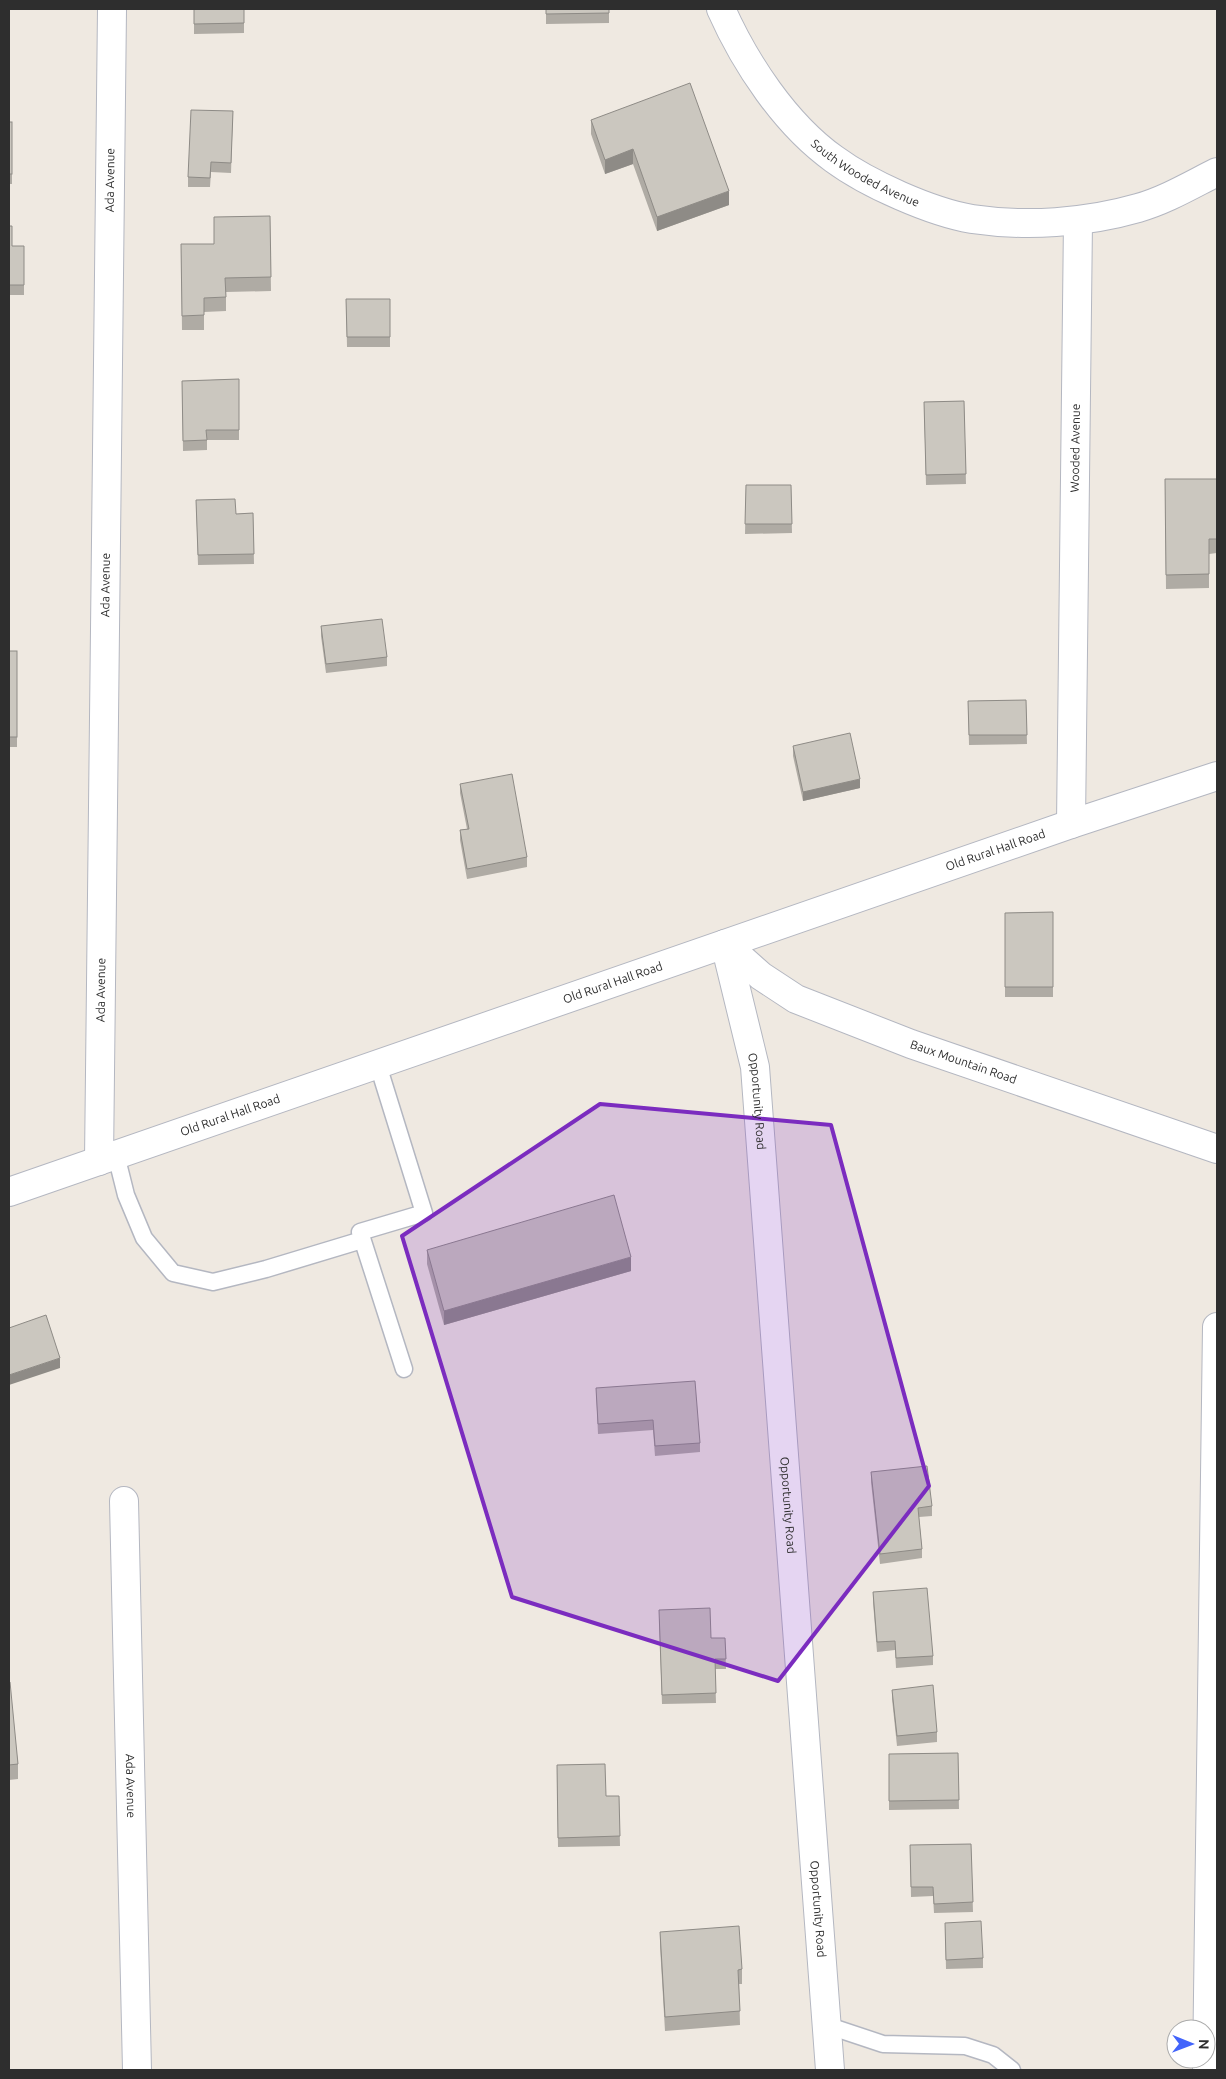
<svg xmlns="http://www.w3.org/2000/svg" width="1226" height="2079" viewBox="0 0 1226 2079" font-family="Ubuntu,sans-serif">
  <rect width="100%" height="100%" fill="#efe9e1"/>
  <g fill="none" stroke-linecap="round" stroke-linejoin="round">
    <g stroke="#b4b7c1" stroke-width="19">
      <g id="lane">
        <path d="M378,1065L424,1213L360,1232L404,1369"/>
        <path d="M116,1155L126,1195L144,1238L173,1273L213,1282L266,1269L362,1240"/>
        <path d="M826,2025L883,2044L965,2046L993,2055L1012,2070"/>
      </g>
    </g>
    <g stroke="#b4b7c1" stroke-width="30">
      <g id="street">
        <path id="s1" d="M721,9C745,63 785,124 834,159C868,184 931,212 972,219C1026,227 1086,223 1138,208C1166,200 1191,185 1217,172"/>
        <path id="s2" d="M1071,824L1078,221"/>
        <path id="s3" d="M725,944L755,1067L830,2070"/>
        <path id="s4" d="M99,1161L112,9"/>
        <path id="s5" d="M124,1501L137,2070"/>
        <path d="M1207,2070L1217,1327"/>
      </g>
    </g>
    <g stroke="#b4b7c1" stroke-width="30">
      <g id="secondary">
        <path id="s6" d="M725,944L761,976L796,999L911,1044L1217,1149"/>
        <path id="s7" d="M9,1192L1071,824L1217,776"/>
      </g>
    </g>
    <use href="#lane" stroke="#fff" stroke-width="16"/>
    <use href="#street" stroke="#fff" stroke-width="28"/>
    <use href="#secondary" stroke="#fff" stroke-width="28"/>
  </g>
  <g fill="#afaba4">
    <path d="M194,9H244V33L194,34Z"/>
    <path d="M546,9H609V23L546,24Z"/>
    <path d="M233,111L231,173L211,172L210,187H188V177Z"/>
    <path d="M591,120L729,205L657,231L633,164L605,174L591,134Z"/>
    <rect x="9" y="122" width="3" height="62"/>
    <path d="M270,216L271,291L226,292V311L204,312V330H182L181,244H214Z"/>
    <path d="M9,226L12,246H24V295H9Z"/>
    <path d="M346,299H390V347H347Z"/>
    <path d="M239,379V440H207V450L183,451L182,381Z"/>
    <path d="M964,401L966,484L926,485L924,402Z"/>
    <path d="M1165,479H1217V553L1209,554V588L1166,589Z"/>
    <path d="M746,485H791L792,533L745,534Z"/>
    <path d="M196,500L236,514L253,513L254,564L198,565Z"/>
    <path d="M321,626L387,657V666L326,673L321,636Z"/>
    <rect x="9" y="651" width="8" height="96"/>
    <path d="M1026,700L1027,744L969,745L968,701Z"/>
    <path d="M793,746L860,788L803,801L793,756Z"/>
    <path d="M460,784L527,857V867L467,879L460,840V830L467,829L460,793Z"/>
    <path d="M1053,912V997H1005V913Z"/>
    <path d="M427,1250L631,1271L444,1325L427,1264Z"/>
    <path d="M596,1388L700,1443V1452L655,1456L653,1430L598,1434Z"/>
    <path d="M871,1472L932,1506V1516L919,1517L922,1549V1558L880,1564L871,1482Z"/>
    <path d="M873,1592L933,1656V1665L896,1668L895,1650L877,1652L873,1602Z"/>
    <path d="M659,1619L711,1638H725L726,1669H715L716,1703L662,1704Z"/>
    <path d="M9,1682L18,1764V1779L9,1780Z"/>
    <path d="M892,1690L937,1732V1742L897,1746L892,1699Z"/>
    <path d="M958,1753L959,1809L889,1810V1754Z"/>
    <path d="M557,1765L606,1796H619L620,1846L558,1847Z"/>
    <path d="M971,1844L973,1912L934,1913L933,1896L911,1897L910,1845Z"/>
    <path d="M945,1923L983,1958V1968L946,1969Z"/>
    <path d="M660,1932L742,1969V1984H739L740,2025L665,2031L660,1946Z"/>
  </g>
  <g fill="#8e8b86">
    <path d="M633,149V164L605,174V160Z"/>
    <path d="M729,191V205L657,231V217Z"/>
    <path d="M860,779V788L803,801V792Z"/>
    <path d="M631,1257V1271L444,1325V1311Z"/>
    <path d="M60,1358V1368L9,1385V1375Z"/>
  </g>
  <g fill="#cbc7bf" stroke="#8e8b86">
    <path d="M194,9H244V23L194,24Z"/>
    <path d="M546,9H609V13L546,14Z"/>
    <path d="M690,83L729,191L657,217L633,149L605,160L591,120Z"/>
    <path d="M191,110L233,111L231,163L211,162L210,178L188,177Z"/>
    <rect x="9" y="122" width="3" height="52"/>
    <path d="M270,216L271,277L225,278L226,297L204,298V315L182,316L181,244H214V217Z"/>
    <path d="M9,226H12V246H24V285H9Z"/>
    <path d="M346,299H390V337H347Z"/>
    <path d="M239,379V430H206L207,440L183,441L182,381Z"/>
    <path d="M964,401L966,474L926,475L924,402Z"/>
    <path d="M1165,479H1217V539H1209V574L1166,575Z"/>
    <path d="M746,485H791L792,524H745Z"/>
    <path d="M235,499L236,514L253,513L254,554L198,555L196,500Z"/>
    <path d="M382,619L387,657L326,664L321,626Z"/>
    <rect x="9" y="651" width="8" height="86"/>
    <path d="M1026,700L1027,735H969L968,701Z"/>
    <path d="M850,733L860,779L803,792L793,746Z"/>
    <path d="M512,774L527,857L467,869L460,830L469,829L460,784Z"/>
    <path d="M1053,912V987H1005V913Z"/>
    <path d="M614,1195L631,1257L444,1311L427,1250Z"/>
    <path d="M46,1315L60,1358L9,1375V1328Z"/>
    <path d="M695,1381L700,1443L655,1446L653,1420L598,1424L596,1388Z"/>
    <path d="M927,1466L932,1506L918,1508L922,1549L880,1554L871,1472Z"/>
    <path d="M927,1588L933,1656L896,1658L895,1641L877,1642L873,1592Z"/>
    <path d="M710,1608L711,1638H725L726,1659H715L716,1693L662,1695L659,1610Z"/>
    <path d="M9,1682H10L18,1764L9,1765Z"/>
    <path d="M933,1685L937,1732L897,1736L892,1690Z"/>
    <path d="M958,1753L959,1800L889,1801V1754Z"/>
    <path d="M605,1764L606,1796H619L620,1836L558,1838L557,1765Z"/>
    <path d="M971,1844L973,1902L934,1904L933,1887H911L910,1845Z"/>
    <path d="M981,1921L983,1958L946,1960L945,1923Z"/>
    <path d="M739,1926L742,1969L738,1970L740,2011L665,2017L660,1932Z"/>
  </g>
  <path fill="#7b2cbf" fill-opacity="0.2" stroke="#7b2cbf" stroke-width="4" stroke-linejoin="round" d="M600,1104L831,1125L929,1486L778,1681L512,1597L402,1236Z"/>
  <g text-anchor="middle" stroke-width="5" stroke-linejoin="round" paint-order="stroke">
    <g font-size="12" fill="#2e2e2e" stroke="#fff">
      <text dy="4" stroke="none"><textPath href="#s1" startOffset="224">South Wooded Avenue</textPath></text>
      <text dy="4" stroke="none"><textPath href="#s4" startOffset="981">Ada Avenue</textPath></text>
      <text dy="4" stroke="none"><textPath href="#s2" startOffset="376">Wooded Avenue</textPath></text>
      <text dy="4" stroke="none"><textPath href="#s4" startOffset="576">Ada Avenue</textPath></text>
      <text dy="4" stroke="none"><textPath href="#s7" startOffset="1044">Old Rural Hall Road</textPath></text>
      <text dy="4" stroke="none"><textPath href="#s7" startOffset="639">Old Rural Hall Road</textPath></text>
      <text dy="4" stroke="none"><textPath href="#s4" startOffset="171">Ada Avenue</textPath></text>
      <text dy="4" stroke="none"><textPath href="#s6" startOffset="269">Baux Mountain Road</textPath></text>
      <text dy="4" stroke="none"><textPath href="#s3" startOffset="161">Opportunity Road</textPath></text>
      <text dy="4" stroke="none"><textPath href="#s7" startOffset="234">Old Rural Hall Road</textPath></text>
      <text dy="4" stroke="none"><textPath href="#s3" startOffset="566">Opportunity Road</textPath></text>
      <text dy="4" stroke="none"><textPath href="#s5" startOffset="285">Ada Avenue</textPath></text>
      <text dy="4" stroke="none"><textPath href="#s3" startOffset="971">Opportunity Road</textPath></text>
    </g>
  </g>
  <rect width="1226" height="2079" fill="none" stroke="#2e2e2e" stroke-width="20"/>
  <g transform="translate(1191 2044) rotate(91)"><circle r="24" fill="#ffffff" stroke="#ababab"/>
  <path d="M0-4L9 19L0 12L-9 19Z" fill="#4264fb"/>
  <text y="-8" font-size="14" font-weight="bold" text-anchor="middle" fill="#2e2e2e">N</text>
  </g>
</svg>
